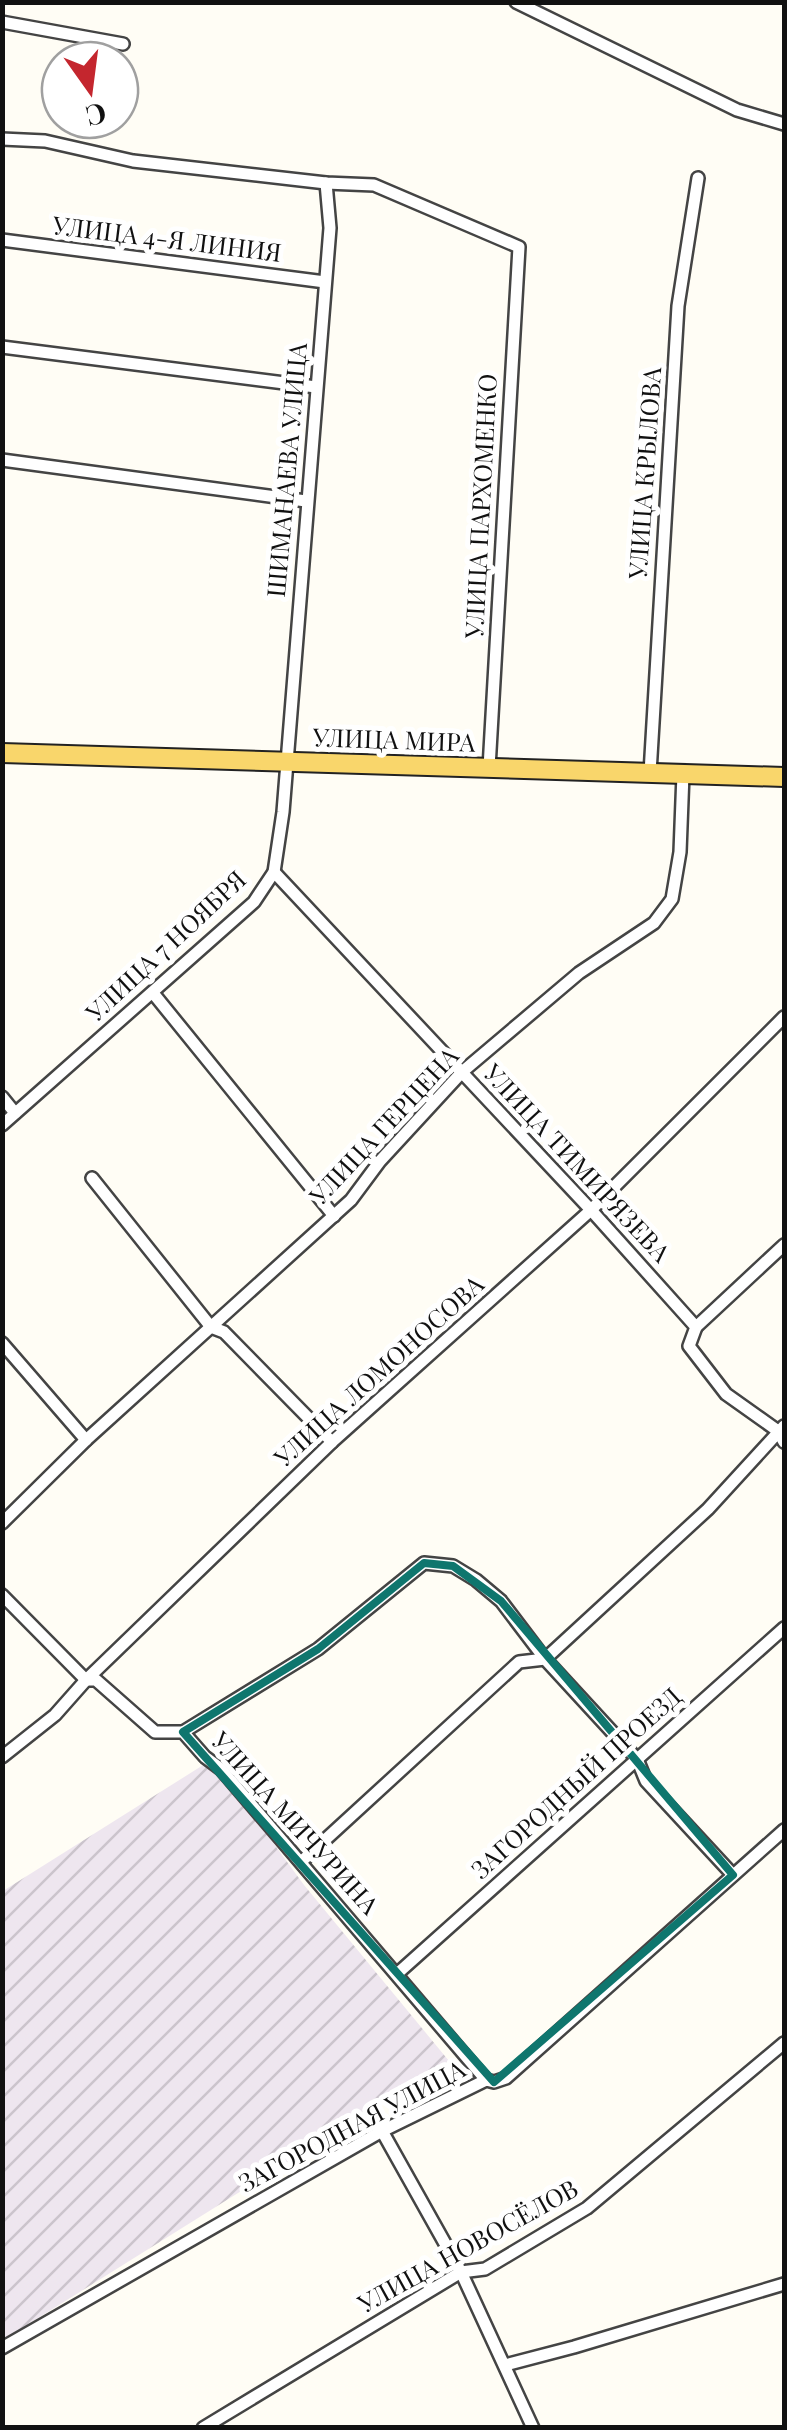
<svg xmlns="http://www.w3.org/2000/svg" width="787" height="2430" viewBox="0 0 787 2430" font-family="'Playfair Display',serif">
  <defs>
    <pattern id="industrial-furrows" width="10" height="10" patternUnits="userSpaceOnUse" patternTransform="scale(2.5)"><rect width="10" height="10" fill="#eee6ef"/><path d="M-1 1l2-2M0 10L10 0M9 11l2-2" fill="none" stroke="#cbc4cc"/></pattern>
  </defs>
  <rect width="100%" height="100%" fill="#fffdf5"/>
  <path fill="url(#industrial-furrows)" d="M208,1762L238,1795L304,1885L449,2061L3,2340V1891Z"/>
  <g fill="none" stroke-linecap="round" stroke-linejoin="round">
    <g stroke="#444" stroke-width="16">
      <g id="street">
        <path d="M516,2L737,110L784,124"/>
        <path d="M2,22L123,44"/>
        <path d="M2,139L45,141L133,161L326,183L374,185L519,247L489,768"/>
        <path d="M2,240L325,282"/>
        <path d="M2,347L316,387"/>
        <path d="M2,460L306,501"/>
        <path d="M650,773L678,306L698,178"/>
        <path d="M274,872L591,1210L696,1327L689,1346L726,1394L778,1431L784,1442"/>
        <path d="M153,993L334,1216"/>
        <path d="M2,1097L15,1113"/>
        <path d="M2,1125L254,902L274,872L283,812L330,228L326,183"/>
        <path d="M92,1178L211,1327L224,1332L332,1442"/>
        <path d="M696,1327L784,1245"/>
        <path d="M2,1343L86,1440"/>
        <path d="M2,1523L86,1440L351,1200L380,1161L462,1072L579,973L654,923L672,899L680,852L683,774"/>
        <path d="M2,1595L86,1680H96L155,1732H183L205,1757L221,1769L486,2080"/>
        <path d="M183,1732L318,1649L424,1563L453,1566L476,1580L501,1601L545,1659L637,1759L646,1781L733,1875"/>
        <path d="M2,1757L55,1715L86,1680L332,1442L591,1210L784,1017"/>
        <path d="M302,1861L519,1662L545,1659L708,1509L784,1426"/>
        <path d="M398,1973L784,1628"/>
        <path d="M382,2131L461,2272L533,2428"/>
        <path d="M2,2348L382,2131L486,2080L494,2082L506,2078L784,1830"/>
        <path d="M505,2365L574,2347L784,2284"/>
        <path d="M203,2428L461,2272L485,2269L587,2208L784,2043"/>
      </g>
    </g>
    <g stroke="#222" stroke-width="22">
      <path id="primary" d="M2,753L784,777"/>
    </g>
    <use href="#street" stroke="#fff" stroke-width="11"/>
    <use href="#primary" stroke="#f9d66b" stroke-width="18"/>
  </g>
  <path fill="none" stroke="#0f766e" stroke-width="8" stroke-linejoin="round" d="M424,1563L453,1566L501,1601L733,1875L494,2082L183,1732L318,1649Z"/>
  <g text-anchor="middle" stroke-width="10" stroke-linejoin="round" paint-order="stroke">
    <g font-size="25" fill="#111" stroke="#fff">
      <text transform="translate(167 239) rotate(7)" y="9">УЛИЦА 4-Я ЛИНИЯ</text>
      <text transform="translate(287 470) rotate(-85)" y="9">ШИМАНАЕВА УЛИЦА</text>
      <text transform="translate(645 473) rotate(-86)" y="9">УЛИЦА КРЫЛОВА</text>
      <text transform="translate(481 506) rotate(-87)" y="9">УЛИЦА ПАРХОМЕНКО</text>
      <text transform="translate(394 740) rotate(2)" y="9">УЛИЦА МИРА</text>
      <text transform="translate(166 946) rotate(-43)" y="9">УЛИЦА 7 НОЯБРЯ</text>
      <text transform="translate(384 1126) rotate(-47)" y="9">УЛИЦА ГЕРЦЕНА</text>
      <text transform="translate(577 1163) rotate(47)" y="9">УЛИЦА ТИМИРЯЗЕВА</text>
      <text transform="translate(379 1371) rotate(-42)" y="9">УЛИЦА ЛОМОНОСОВА</text>
      <text transform="translate(576 1783) rotate(-42)" y="9">ЗАГОРОДНЫЙ ПРОЕЗД</text>
      <text transform="translate(295 1823) rotate(48)" y="9">УЛИЦА МИЧУРИНА</text>
      <text transform="translate(352 2126) rotate(-28)" y="9">ЗАГОРОДНАЯ УЛИЦА</text>
      <text transform="translate(468 2246) rotate(-29)" y="9">УЛИЦА НОВОСЁЛОВ</text>
    </g>
  </g>
  <rect width="787" height="2430" fill="none" stroke="#111111" stroke-width="10"/>
  <g transform="translate(90 90) rotate(166)"><circle r="48" fill="#ffffff" stroke="#a0a0a0" stroke-width="2.5"/>
  <path d="M0-8L18 38L0 25L-18 38Z" fill="#c4262e"/>
  <text y="-15" font-size="28" font-weight="bold" text-anchor="middle" fill="#111111">С</text>
  </g>
</svg>
